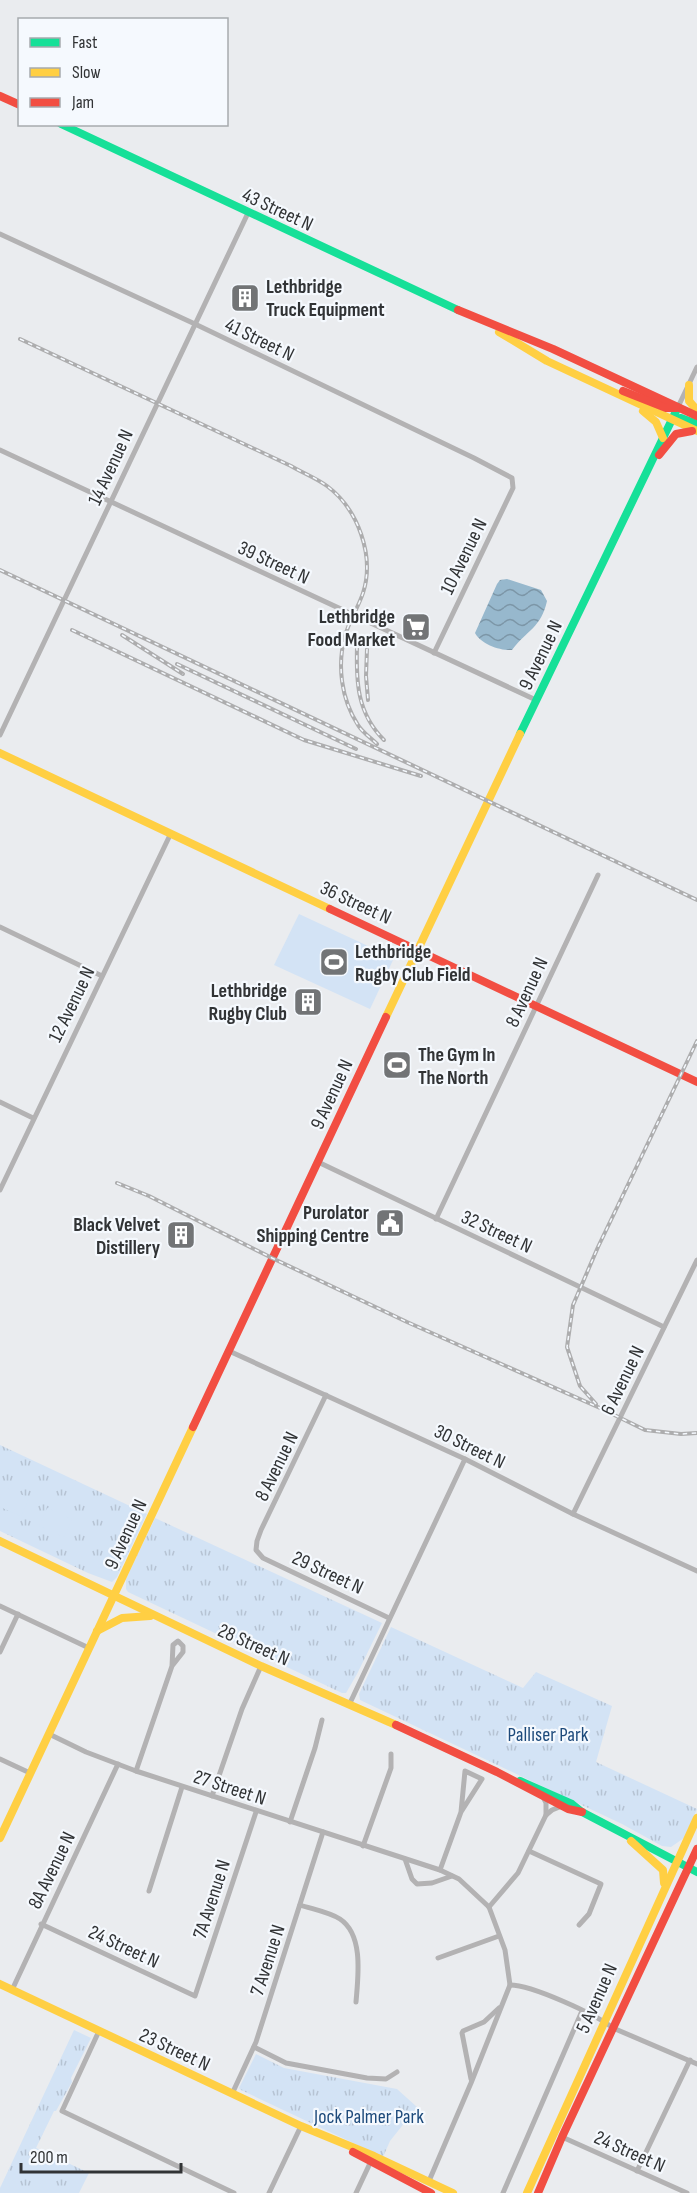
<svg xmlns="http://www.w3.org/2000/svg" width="697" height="2193" viewBox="0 0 697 2193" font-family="'Sofia Sans Condensed',sans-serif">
  <defs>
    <pattern id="park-tufts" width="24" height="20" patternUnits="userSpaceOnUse" patternTransform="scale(1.5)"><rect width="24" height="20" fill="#d3e3f5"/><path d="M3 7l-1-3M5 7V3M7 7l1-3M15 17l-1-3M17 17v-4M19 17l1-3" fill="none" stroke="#b6c3d3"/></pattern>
    <pattern id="water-waves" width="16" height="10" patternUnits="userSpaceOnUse" patternTransform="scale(1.5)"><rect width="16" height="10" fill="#97b8cd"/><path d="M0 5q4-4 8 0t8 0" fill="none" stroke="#7c96a7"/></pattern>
  </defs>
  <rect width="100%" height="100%" fill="#eaecef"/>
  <g fill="url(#park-tufts)">
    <path d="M0,1445L147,1514L117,1577L112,1582L88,1573L0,1531Z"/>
    <path d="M155,1518L382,1623L357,1674L346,1693H342L128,1592L126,1589V1579Z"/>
    <path d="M391,1627L523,1688L536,1672L612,1706L596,1762L697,1809L684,1838L671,1847L662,1846L622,1824L360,1700L359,1694Z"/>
    <path d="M74,2030L91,2038L71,2078L72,2082L56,2111H54L36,2148L89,2173L79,2193H0V2188Z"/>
    <path d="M256,2054L284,2068L397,2089L417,2107L390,2141L383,2157L241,2090L239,2088Z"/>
  </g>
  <g fill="#d3e3f5">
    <path d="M299,914L394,958L370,1009L274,965Z"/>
    <path d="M4,1487L29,1498L21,1516L0,1507V1495Z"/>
    <path d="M47,1508L72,1519L64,1537L39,1526Z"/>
    <path d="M33,2154L59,2166L52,2179L26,2167Z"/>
  </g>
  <path fill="url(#water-waves)" d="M507,579L541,590L547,601C541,628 527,630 512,650C500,651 481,644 475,633L497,584L500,580Z"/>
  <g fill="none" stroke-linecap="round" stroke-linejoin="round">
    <g stroke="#b3b2b3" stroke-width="5">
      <path d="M0,234L195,324L474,458L512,478L513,488L434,653"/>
      <path d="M678,407L697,367"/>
      <path d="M0,450L536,700"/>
      <path d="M0,735L248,213"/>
      <path d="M0,927L102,976"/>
      <path d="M0,1102L33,1118"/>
      <path d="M318,1162L664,1327"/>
      <path d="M0,1190L171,833"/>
      <path d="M436,1219L598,875"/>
      <path d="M229,1351L465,1459L573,1514L697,1571"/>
      <path d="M326,1395L261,1530L257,1541L256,1550L263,1558L389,1618"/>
      <path d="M573,1514L697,1260"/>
      <path d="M0,1606L89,1648"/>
      <path d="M0,1652L18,1614"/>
      <path d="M350,1703L465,1459"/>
      <path d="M49,1734L86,1752L136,1771L440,1870L459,1879L489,1907"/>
      <path d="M0,1759L30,1773"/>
      <path d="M136,1771L172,1666L173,1645L178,1641L183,1646V1652L172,1666"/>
      <path d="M212,1796L242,1709L261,1666"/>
      <path d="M543,1797L546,1803V1815"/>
      <path d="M290,1822L315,1748L322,1720"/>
      <path d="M363,1846L391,1768V1754"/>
      <path d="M529,1851L601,1884L589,1914L579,1925"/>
      <path d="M405,1859L412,1879L417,1884L432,1883L452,1876"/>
      <path d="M440,1870L461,1812L465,1771L482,1779L461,1812"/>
      <path d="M149,1891L182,1787"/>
      <path d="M300,1905C312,1909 329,1912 340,1919C364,1935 358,1977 356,2002"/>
      <path d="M489,1907L518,1873L546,1815L552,1810L562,1806"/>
      <path d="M41,1924L195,1996L256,1812"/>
      <path d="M438,1958L499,1936"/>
      <path d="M510,1985C532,1985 595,2014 613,2028L697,2064"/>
      <path d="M12,1990L118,1764"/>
      <path d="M99,2031L62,2111L234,2193"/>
      <path d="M254,2047L286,2063L367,2078L386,2079L397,2072"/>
      <path d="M471,2079L462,2033L463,2031L484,2022L499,2008"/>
      <path d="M232,2094L256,2042L323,1832"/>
      <path d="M562,2137L687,2193"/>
      <path d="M637,2171L690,2060"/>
      <path d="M429,2181L471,2083L510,1985L505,1950L489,1907"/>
      <path d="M269,2193L301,2126"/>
      <path d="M356,2193L372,2159"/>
      <path d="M503,2193L582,2011"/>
    </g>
    <g stroke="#16e098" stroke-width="8">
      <path d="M61,124L458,310"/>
      <path d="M672,420L681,418L697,424"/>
      <path d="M520,734L678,407"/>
      <path d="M520,1781L572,1804L582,1812L697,1872"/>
    </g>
    <g stroke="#ffcf43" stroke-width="8">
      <path d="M499,332L547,361L697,431"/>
      <path d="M689,385V401L697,410"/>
      <path d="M643,411L656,422L663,438"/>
      <path d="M0,753L330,909"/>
      <path d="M386,1017L520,734"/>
      <path d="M0,1541L261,1666L396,1725"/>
      <path d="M97,1631L122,1618L150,1616"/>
      <path d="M0,1838L193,1427"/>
      <path d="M631,1841L663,1870L664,1883"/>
      <path d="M0,1984L301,2126L374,2156L453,2193"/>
      <path d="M527,2193L697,1818"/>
    </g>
    <g stroke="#f24e42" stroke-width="8">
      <path d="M0,96L20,105"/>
      <path d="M458,310L553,349L697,416"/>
      <path d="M623,391L666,408H676"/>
      <path d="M659,455L676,434L692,431"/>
      <path d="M330,909L697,1082"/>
      <path d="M193,1427L386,1017"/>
      <path d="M396,1725L497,1772L568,1809L582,1812"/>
      <path d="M353,2152L431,2193"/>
      <path d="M538,2193L562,2137L697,1849"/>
    </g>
    <g stroke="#adadae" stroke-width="4">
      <g id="rail">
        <path d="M20,339L291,466C303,473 316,478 327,486C358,509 375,556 363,593C358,608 349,621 345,636C337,665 341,699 358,725C362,732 371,738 377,744"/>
        <path d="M0,570L697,900"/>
        <path d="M72,630L304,740L421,776"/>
        <path d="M122,635L183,674"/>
        <path d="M357,646C356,682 357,713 384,740"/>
        <path d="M367,649L366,676L368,700"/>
        <path d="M177,664L356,749"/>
        <path d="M117,1183L149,1196L272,1258L407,1322L600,1408L645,1430L681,1434L697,1433"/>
        <path d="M596,1404L580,1386L567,1347L573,1305L598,1247L697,1041"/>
      </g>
    </g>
    <use href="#rail" stroke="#f5f9fe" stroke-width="1.5" stroke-dasharray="4.5" stroke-linecap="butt"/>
  </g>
  <defs>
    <g id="building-square" transform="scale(1.5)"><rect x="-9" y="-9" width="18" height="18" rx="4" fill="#727476" stroke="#f5f9fe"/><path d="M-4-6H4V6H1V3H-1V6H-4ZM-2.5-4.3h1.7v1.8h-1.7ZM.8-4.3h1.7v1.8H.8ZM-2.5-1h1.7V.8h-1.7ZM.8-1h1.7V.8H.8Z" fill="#fff"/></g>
    <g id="supermarket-square" transform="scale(1.5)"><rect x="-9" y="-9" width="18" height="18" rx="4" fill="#727476" stroke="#f5f9fe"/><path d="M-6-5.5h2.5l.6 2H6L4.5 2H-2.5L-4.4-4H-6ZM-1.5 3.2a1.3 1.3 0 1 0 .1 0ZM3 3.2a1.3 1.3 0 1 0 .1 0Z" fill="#fff"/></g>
    <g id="stadium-square" transform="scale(1.5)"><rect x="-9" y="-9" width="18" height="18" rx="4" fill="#727476" stroke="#f5f9fe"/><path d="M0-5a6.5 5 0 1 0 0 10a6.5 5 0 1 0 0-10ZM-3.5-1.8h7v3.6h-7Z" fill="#fff"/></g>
    <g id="civic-square" transform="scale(1.5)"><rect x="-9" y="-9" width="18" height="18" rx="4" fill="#727476" stroke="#f5f9fe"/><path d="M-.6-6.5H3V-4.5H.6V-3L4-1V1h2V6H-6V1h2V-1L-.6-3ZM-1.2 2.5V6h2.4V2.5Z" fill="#fff"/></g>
  </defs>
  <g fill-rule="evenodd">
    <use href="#building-square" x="245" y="298"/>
    <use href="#supermarket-square" x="416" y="627"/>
    <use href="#stadium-square" x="334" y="962"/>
    <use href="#building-square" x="308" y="1002"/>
    <use href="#stadium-square" x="397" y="1065"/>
    <use href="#civic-square" x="390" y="1223"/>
    <use href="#building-square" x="181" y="1235"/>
  </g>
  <g text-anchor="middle" stroke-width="4.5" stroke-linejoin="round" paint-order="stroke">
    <g font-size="20" fill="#313335" stroke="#f5f9fe">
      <text transform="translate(278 209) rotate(25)" y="7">43 Street N</text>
      <text transform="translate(260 339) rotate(26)" y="7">41 Street N</text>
      <text transform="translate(110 467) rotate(-65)" y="7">14 Avenue N</text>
      <text transform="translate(463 556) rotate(-64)" y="7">10 Avenue N</text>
      <text transform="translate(274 562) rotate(25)" y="7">39 Street N</text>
      <text transform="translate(540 655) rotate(-64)" y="7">9 Avenue N</text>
      <text transform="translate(356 902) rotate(25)" y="7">36 Street N</text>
      <text transform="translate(526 992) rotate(-65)" y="7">8 Avenue N</text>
      <text transform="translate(71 1004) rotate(-64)" y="7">12 Avenue N</text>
      <text transform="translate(331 1094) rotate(-65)" y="7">9 Avenue N</text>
      <text transform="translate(497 1231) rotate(25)" y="7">32 Street N</text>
      <text transform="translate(622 1380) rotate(-64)" y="7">6 Avenue N</text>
      <text transform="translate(470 1446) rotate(26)" y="7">30 Street N</text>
      <text transform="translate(276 1466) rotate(-64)" y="7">8 Avenue N</text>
      <text transform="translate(125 1534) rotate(-65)" y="7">9 Avenue N</text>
      <text transform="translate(328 1572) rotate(25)" y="7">29 Street N</text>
      <text transform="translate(254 1644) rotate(24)" y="7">28 Street N</text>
      <text transform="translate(230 1787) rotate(18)" y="7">27 Street N</text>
      <text transform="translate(51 1870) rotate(-64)" y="7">8A Avenue N</text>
      <text transform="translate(211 1899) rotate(-72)" y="7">7A Avenue N</text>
      <text transform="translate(124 1946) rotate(25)" y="7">24 Street N</text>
      <text transform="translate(267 1960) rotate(-72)" y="7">7 Avenue N</text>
      <text transform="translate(596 1998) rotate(-66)" y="7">5 Avenue N</text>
      <text transform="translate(175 2049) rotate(25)" y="7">23 Street N</text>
      <text transform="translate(630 2151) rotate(24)" y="7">24 Street N</text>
    </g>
    <g font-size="20" font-weight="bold" fill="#313335" stroke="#f5f9fe" text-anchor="end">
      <text x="266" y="293" text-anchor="start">Lethbridge<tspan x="266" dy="23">Truck Equipment</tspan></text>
      <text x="395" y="623">Lethbridge<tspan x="395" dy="23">Food Market</tspan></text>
      <text x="355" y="958" text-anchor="start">Lethbridge<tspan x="355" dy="23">Rugby Club Field</tspan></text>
      <text x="287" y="997">Lethbridge<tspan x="287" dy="23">Rugby Club</tspan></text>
      <text x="418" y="1061" text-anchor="start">The Gym In<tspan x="418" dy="23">The North</tspan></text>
      <text x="369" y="1219">Purolator<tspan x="369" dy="23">Shipping Centre</tspan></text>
      <text x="160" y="1231">Black Velvet<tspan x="160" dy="23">Distillery</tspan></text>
    </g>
    <g font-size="20" fill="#1d4a7b" stroke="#f5f9fe">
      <text x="548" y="1741">Palliser Park</text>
      <text x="369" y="2123">Jock Palmer Park</text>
    </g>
  </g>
  <rect x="18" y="18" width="210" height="108" fill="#f5f9fe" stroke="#a7aaae" stroke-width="1.5"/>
  <rect x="30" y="38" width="30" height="9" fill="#16e098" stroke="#a7aaae" stroke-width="1.5"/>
  <text x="72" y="48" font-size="18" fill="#313335">Fast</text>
  <rect x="30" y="68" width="30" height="9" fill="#ffcf43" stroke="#a7aaae" stroke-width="1.5"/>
  <text x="72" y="78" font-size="18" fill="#313335">Slow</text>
  <rect x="30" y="98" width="30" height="9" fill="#f24e42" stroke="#a7aaae" stroke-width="1.5"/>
  <text x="72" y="108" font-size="18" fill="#313335">Jam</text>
  <path d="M21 2163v9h160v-9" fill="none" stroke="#313335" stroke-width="3"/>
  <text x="30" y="2163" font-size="18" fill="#313335" stroke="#f5f9fe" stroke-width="4.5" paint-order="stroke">200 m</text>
</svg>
